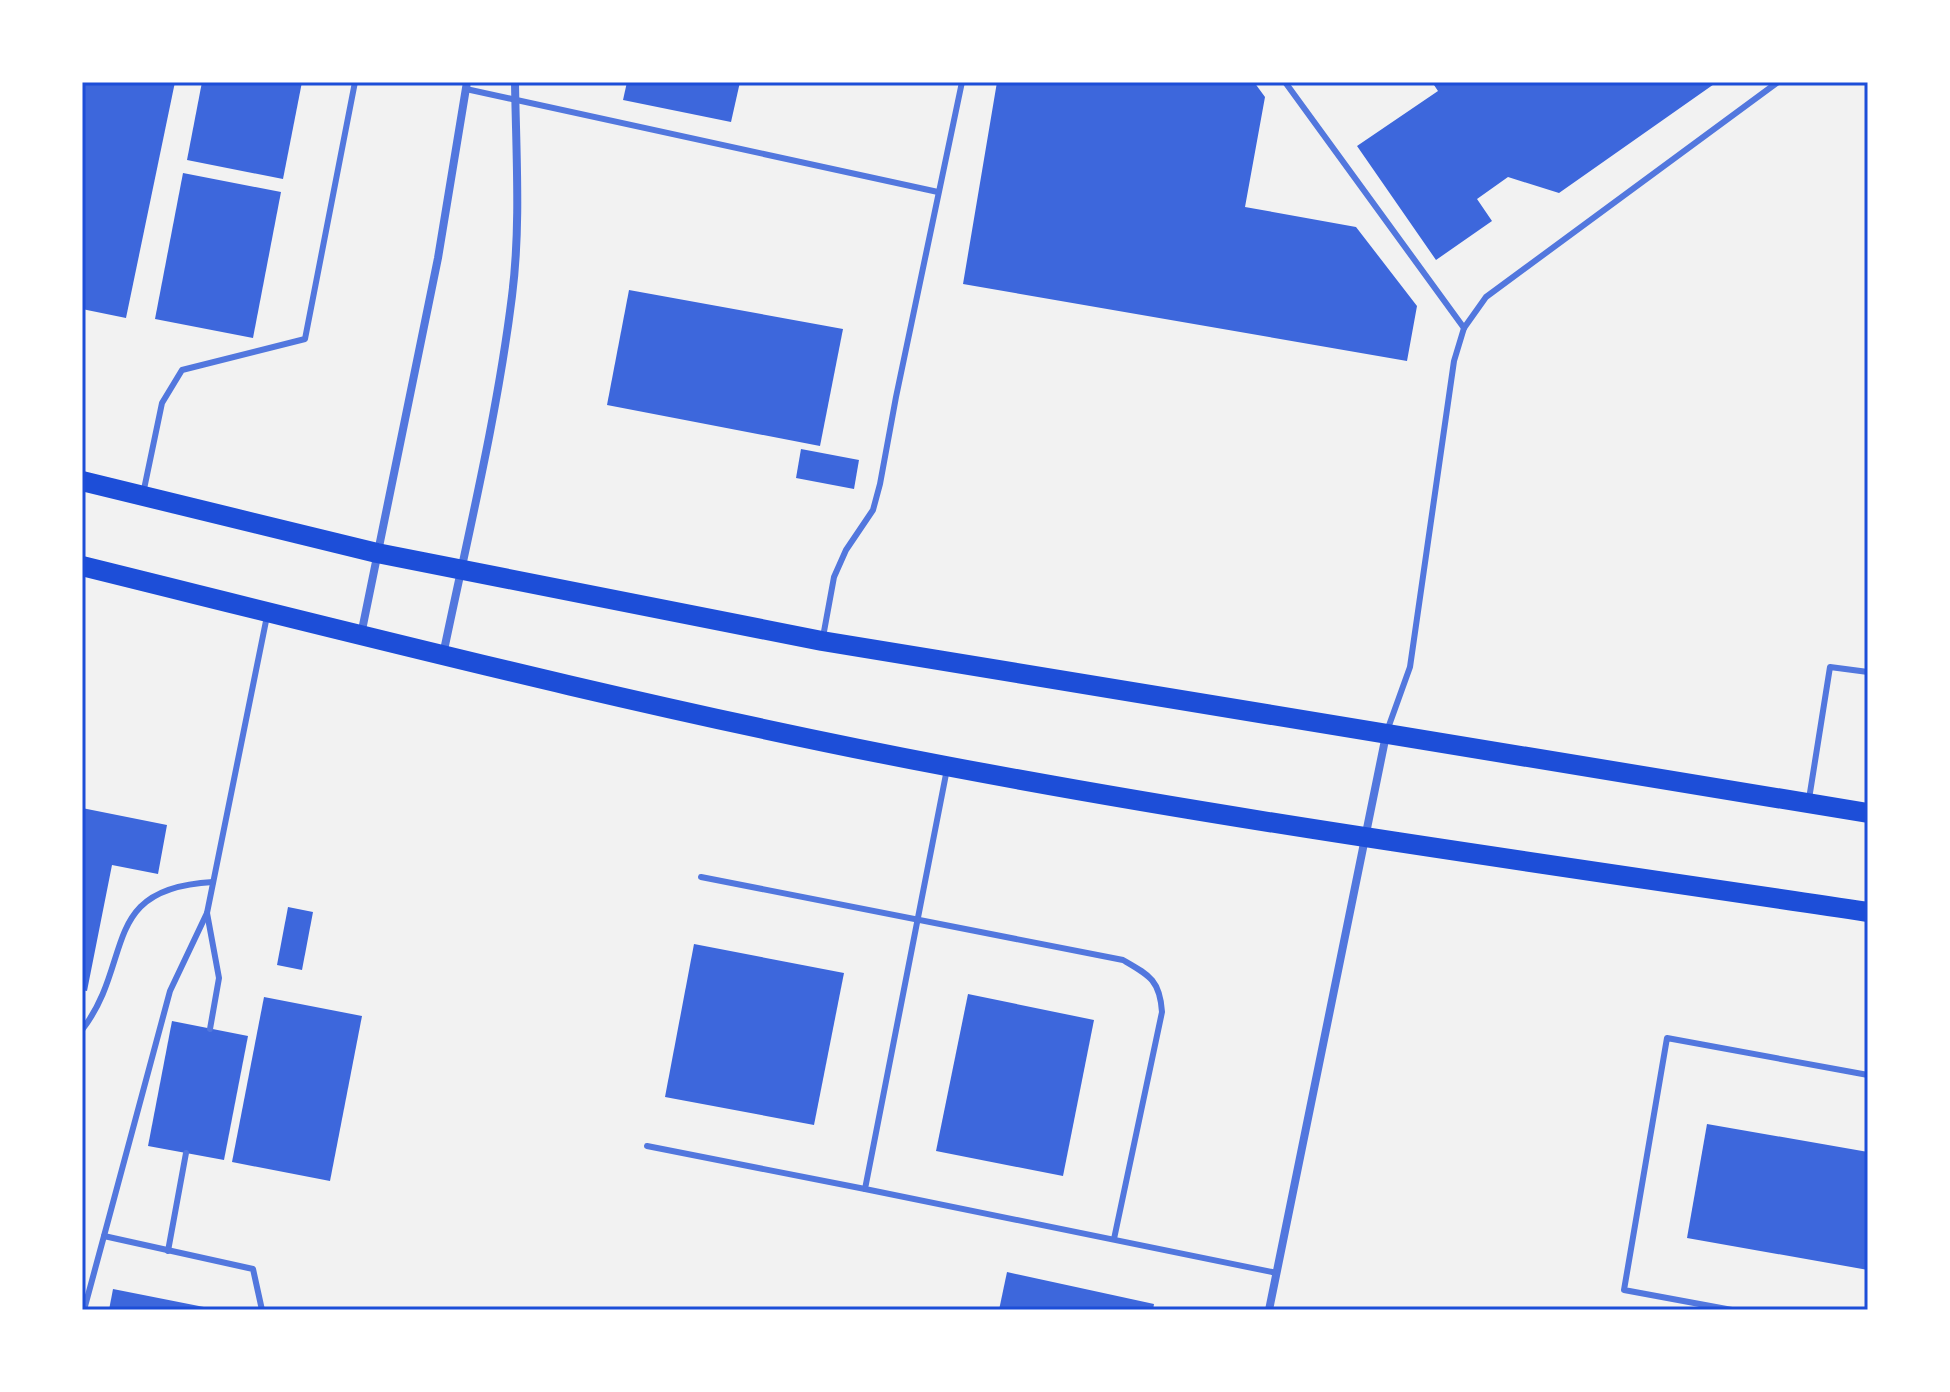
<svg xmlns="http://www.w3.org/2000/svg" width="1950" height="1392" viewBox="0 0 1950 1392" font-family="'Archivo Narrow',sans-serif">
  <rect width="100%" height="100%" fill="#f2f2f2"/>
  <g fill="#3d67dc">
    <path d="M82,82H175L126,318L82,309Z"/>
    <path d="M202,82H302L283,179L187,160Z"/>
    <path d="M627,82H740L731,122L623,100Z"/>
    <path d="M997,82H1254L1265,97L1245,207L1356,227L1417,306L1407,361L963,284Z"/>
    <path d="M1432,82H1717L1559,193L1508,177L1477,199L1492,221L1436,260L1357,146L1438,91Z"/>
    <path d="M183,173L281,192L253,338L155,319Z"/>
    <path d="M629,290L843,329L820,446L607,405Z"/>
    <path d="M801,449L859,460L854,489L796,478Z"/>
    <path d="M82,808L167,825L158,874L112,865L87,991L82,990Z"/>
    <path d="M288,907L313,912L302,970L277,965Z"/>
    <path d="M694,944L844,973L814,1125L665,1097Z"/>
    <path d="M968,994L1094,1020L1063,1176L936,1151Z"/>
    <path d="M264,997L362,1016L330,1181L232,1162Z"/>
    <path d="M172,1021L248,1036L224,1160L148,1146Z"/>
    <path d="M1707,1124L1868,1152V1270L1687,1238Z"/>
    <path d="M1007,1272L1154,1304L1153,1310H999Z"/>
    <path d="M113,1289L214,1309V1310H109Z"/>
  </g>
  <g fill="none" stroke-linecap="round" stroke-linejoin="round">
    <g stroke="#5277de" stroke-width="6">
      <path d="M1285,82L1464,328"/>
      <path d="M466,89L938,192"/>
      <path d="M143,494L162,403L182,370L305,339L355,82"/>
      <path d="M823,637L834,577L846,550L873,510L880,484L896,397L962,82"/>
      <path d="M1387,731L1410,667L1454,361L1464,328L1486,297L1778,82"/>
      <path d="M947,769L865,1189L1277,1273"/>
      <path d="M1809,799L1830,667L1868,672"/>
      <path d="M701,877L1123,960C1149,975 1160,980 1162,1012L1114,1239"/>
      <path d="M207,913L219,978L210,1029"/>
      <path d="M82,1030C135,961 98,888 213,882"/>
      <path d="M647,1146L865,1189"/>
      <path d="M104,1236L170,991L207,913L267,616"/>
      <path d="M168,1251L186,1153"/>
      <path d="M84,1310L104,1236L253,1269L262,1310"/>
      <path d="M1732,1310L1624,1290L1667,1038L1868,1075"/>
    </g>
    <g stroke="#5277de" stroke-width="8">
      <path d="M361,635L438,258L467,82"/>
      <path d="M443,655C468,535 497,417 512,296C521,226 516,152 515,82"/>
      <path d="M1269,1310L1386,735"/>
    </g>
    <g stroke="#1d4ed8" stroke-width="20">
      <path d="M82,481L377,553L822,641L1868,813"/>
      <path d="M82,566C369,637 656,711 946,766C1251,824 1561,866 1868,912"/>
    </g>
  </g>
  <rect width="1950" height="1392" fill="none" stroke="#ffffff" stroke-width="168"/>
  <rect x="84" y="84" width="1782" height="1224" fill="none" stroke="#1d4ed8" stroke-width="3"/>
</svg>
